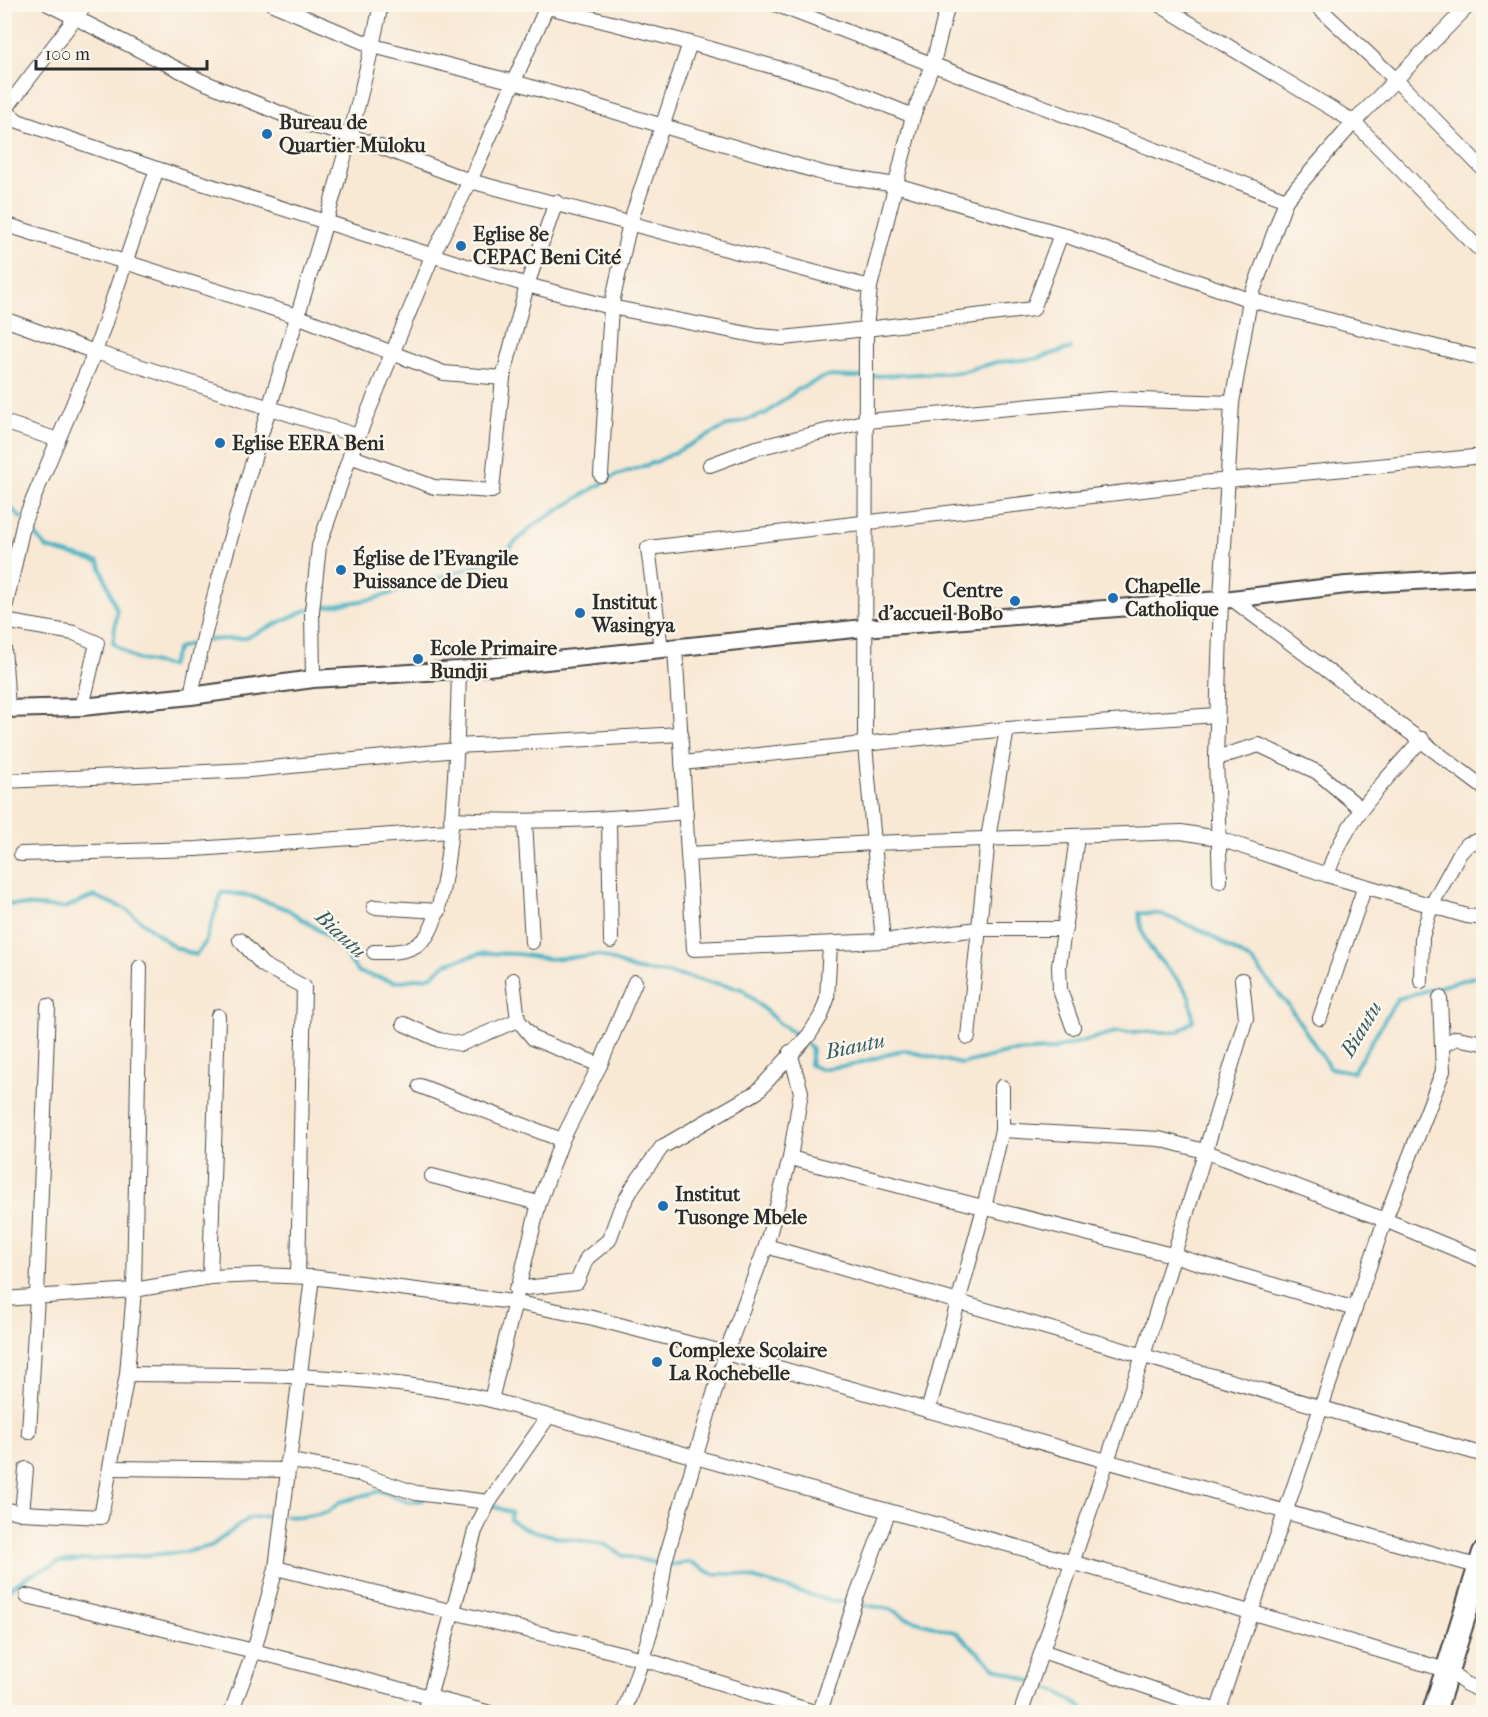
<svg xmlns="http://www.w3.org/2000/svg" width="1488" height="1717" viewBox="0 0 1488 1717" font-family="'IM FELL French Canon',serif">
  <rect width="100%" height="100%" fill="#fbf7ec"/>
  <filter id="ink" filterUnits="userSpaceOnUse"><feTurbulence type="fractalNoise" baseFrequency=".0167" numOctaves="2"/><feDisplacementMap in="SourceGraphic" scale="12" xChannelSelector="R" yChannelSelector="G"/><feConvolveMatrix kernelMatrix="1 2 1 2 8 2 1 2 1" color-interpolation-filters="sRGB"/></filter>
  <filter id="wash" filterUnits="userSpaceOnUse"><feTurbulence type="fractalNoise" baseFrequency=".008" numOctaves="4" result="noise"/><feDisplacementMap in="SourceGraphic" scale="24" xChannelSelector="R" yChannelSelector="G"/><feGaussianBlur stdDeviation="1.35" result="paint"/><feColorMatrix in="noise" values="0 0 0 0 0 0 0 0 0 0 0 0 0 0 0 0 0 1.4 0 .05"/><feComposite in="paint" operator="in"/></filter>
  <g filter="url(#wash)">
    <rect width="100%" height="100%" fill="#f8e8d4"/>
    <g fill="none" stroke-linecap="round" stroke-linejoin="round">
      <g stroke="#45b2c2" stroke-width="4">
        <path d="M4,508L12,509L21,518"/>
        <path d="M26,524L47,548L99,562L117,611L113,643L135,659L170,666L178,648L199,641"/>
        <path d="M206,640L245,638L307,610L373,599L479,565L507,550L534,525L614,476L656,462L727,426L765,414L797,390L826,376L856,377L961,372L997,362L1035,359L1071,348"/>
        <path d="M4,904L64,908L94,896L126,909L174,947L196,955L205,943L222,892L250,896L287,909L323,933L341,949L358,972L395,982L430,977L447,963L482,953L517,954L550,959L599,955L636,970L668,973L742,989L779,1023L801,1038"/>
        <path d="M806,1043L812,1049L810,1065L820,1069L852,1065L903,1050L961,1064L1010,1052L1051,1050L1116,1032H1178L1193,1021C1192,1013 1192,1000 1187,993C1168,962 1142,955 1139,913L1161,914L1205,932L1253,962L1288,1005L1330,1068L1353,1072L1397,999L1484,974"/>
        <path d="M490,1505L512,1513L510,1520L524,1528L556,1537L604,1544L624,1556L661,1564"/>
        <path d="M286,1516L302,1517L328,1512L340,1502L380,1491L408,1502L423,1500"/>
        <path d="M669,1565L690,1562L713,1574H738L828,1600L891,1609L906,1618L957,1633L994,1667L1060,1693L1088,1712"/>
        <path d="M4,1592L30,1575L60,1562L185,1552L211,1546L249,1518L269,1516"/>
      </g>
    </g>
  </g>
  <g filter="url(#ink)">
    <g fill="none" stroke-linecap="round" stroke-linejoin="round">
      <g stroke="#4a4744" stroke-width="16">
        <g id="minor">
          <path d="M48,4L201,81L309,125L349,135L470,181L870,287"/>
          <path d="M273,4L373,46L514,82L826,174L896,185L1061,234L1250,300L1484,359"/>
          <path d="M775,4L1286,200"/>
          <path d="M1158,4L1354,122L1477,247L1484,240"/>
          <path d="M1315,4L1395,79L1484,170"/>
          <path d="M540,5L690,43L837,85L913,116"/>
          <path d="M4,110L18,121L157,169L527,285L611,307L758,336L783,338L866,329L1033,309L1061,234"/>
          <path d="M4,111L86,4"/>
          <path d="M4,224L297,316L444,373L503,378"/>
          <path d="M4,319L95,352L358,436"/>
          <path d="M4,422L58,440"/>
          <path d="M350,456L434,487L492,491L503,378L527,285L556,202"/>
          <path d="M710,465L753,449L867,421L1110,399L1232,403"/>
          <path d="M601,475L611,307L630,223L690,43"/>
          <path d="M1232,599L1484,788"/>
          <path d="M4,613L24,521L95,352L157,169"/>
          <path d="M4,621L74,633L97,643L82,707"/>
          <path d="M4,648L8,708"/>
          <path d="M675,648L694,949L883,941L978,929H1066"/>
          <path d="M661,649L648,548L1228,480L1484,456"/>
          <path d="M313,679L312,611L319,546L350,456L433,254L470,181L548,4"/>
          <path d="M191,696C204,629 223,564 242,498C290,334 347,172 381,4"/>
          <path d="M457,746L681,734"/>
          <path d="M1216,758L1259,745L1317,772L1360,808"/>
          <path d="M682,763L1007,729L1217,715"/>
          <path d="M4,781L250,770L457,750"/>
          <path d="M451,819C530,823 607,820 686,812"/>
          <path d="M609,820L611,941"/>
          <path d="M525,822L532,942"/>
          <path d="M21,854L196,849L449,831"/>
          <path d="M689,854L873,843L1181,832L1217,838L1327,875L1467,916L1484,918"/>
          <path d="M1327,875C1346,818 1383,783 1422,739"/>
          <path d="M1220,881L1216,758L1221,599L1232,403L1250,300L1286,200L1354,122L1470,4"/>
          <path d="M374,907L439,911"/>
          <path d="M240,940L263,965L304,987L298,1276"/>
          <path d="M883,941L865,745L866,329L870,287L913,116L933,63L948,4"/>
          <path d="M374,952C392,952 412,953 425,938C454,906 458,719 459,670"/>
          <path d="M513,980L518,1020L534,1039L600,1065"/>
          <path d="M1421,981L1422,937L1431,906L1460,853L1468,844L1484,839"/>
          <path d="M1320,1018L1365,886"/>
          <path d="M404,1024L439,1040L461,1044L518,1020"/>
          <path d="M1073,1027L1060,990L1059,966L1077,837"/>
          <path d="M968,1037L988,838L1007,729"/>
          <path d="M1443,1045L1456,1038L1484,1043"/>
          <path d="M420,1086L562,1140"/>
          <path d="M1002,1130L1159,1139L1204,1151L1385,1220L1484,1261"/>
          <path d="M790,1158L1172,1255L1355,1309"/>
          <path d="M432,1176L539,1203"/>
          <path d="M766,1246L1484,1455"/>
          <path d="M210,1277L218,1016"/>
          <path d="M516,1289L577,1282L587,1258L609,1240L620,1210L634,1185L662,1147L757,1092L809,1035L821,1016L827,999L830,945"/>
          <path d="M4,1299L134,1290L210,1277L258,1275L312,1277L513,1302L593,1318L726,1353L1480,1567"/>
          <path d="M127,1374C249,1375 371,1372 491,1400L1250,1612L1449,1671L1466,1684L1484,1692"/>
          <path d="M491,1400L539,1203L562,1140L600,1065L635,982"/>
          <path d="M928,1411L984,1208L1002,1130V1087"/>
          <path d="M29,1432L37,1296L48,1006"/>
          <path d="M287,1460L359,1474L416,1493L489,1502"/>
          <path d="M111,1468L286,1470"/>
          <path d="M4,1509L22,1513L101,1517L127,1374L134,1290L140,967"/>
          <path d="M22,1513L26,1469"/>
          <path d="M276,1568L643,1659L814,1712"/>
          <path d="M27,1596L254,1651L487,1712"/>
          <path d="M1042,1651L1220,1712"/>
          <path d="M231,1712L254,1651L276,1568L312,1277"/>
          <path d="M425,1712L475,1531L489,1502L548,1417"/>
          <path d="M624,1712C641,1663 659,1613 665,1561L726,1353L766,1246L790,1158L801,1092L790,1052"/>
          <path d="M820,1712L856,1598L888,1513"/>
          <path d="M1021,1712L1143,1356L1246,1018L1242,980"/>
          <path d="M1217,1712L1385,1220L1443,1071L1440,998"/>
        </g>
      </g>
      <g stroke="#4a4744" stroke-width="20">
        <path id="tertiary" d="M4,709L82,707L191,696L313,679L459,670L864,628L1232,599L1346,585L1484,577"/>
      </g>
      <g stroke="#4a4744" stroke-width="26">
        <path id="trunk" d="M1434,1712L1484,1553"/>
      </g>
      <use href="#minor" stroke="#fff" stroke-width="14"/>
      <use href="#tertiary" stroke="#fff" stroke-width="16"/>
      <use href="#trunk" stroke="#fff" stroke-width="22"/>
    </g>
  </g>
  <g fill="#1f6fb2" stroke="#fbf7ec" stroke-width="2">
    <circle cx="267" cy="134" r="6"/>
    <circle cx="461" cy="246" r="6"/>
    <circle cx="220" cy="443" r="6"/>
    <circle cx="341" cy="570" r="6"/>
    <circle cx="1113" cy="598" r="6"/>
    <circle cx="1015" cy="601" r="6"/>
    <circle cx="580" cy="613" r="6"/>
    <circle cx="418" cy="659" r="6"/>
    <circle cx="663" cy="1206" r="6"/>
    <circle cx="657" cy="1362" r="6"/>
  </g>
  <g text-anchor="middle" stroke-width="5" stroke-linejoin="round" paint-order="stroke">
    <g font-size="20" font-weight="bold" fill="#2b2b2b" stroke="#fbf7ec" text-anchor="start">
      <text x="279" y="129">Bureau de<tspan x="279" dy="23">Quartier Muloku</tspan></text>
      <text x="473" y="241">Eglise 8e<tspan x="473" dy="23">CEPAC Beni Cité</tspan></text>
      <text x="232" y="450">Eglise EERA Beni</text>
      <text x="353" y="565">Église de l'Evangile<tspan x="353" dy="23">Puissance de Dieu</tspan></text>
      <text x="1125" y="593">Chapelle<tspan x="1125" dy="23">Catholique</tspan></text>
      <text x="1003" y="597" text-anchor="end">Centre<tspan x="1003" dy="23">d'accueil BoBo</tspan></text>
      <text x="592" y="609">Institut<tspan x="592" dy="23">Wasingya</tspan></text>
      <text x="430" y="655">Ecole Primaire<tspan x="430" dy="23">Bundji</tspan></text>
      <text x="675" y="1201">Institut<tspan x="675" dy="23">Tusonge Mbele</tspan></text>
      <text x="669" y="1357">Complexe Scolaire<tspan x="669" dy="23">La Rochebelle</tspan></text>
    </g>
    <g font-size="21" font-style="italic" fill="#345a60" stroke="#fbf7ec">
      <text transform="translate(341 934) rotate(43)" y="7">Biautu</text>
      <text transform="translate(1361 1029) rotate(-59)" y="7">Biautu</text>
      <text transform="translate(855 1046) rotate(-12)" y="7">Biautu</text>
    </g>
  </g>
  <rect width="1488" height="1717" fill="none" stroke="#fbf7ec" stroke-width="24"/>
  <path d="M36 60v9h171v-9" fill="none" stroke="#2b2b2b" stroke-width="3"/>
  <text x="45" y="60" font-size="18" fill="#2b2b2b" stroke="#fbf7ec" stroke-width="4.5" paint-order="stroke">100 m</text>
</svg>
